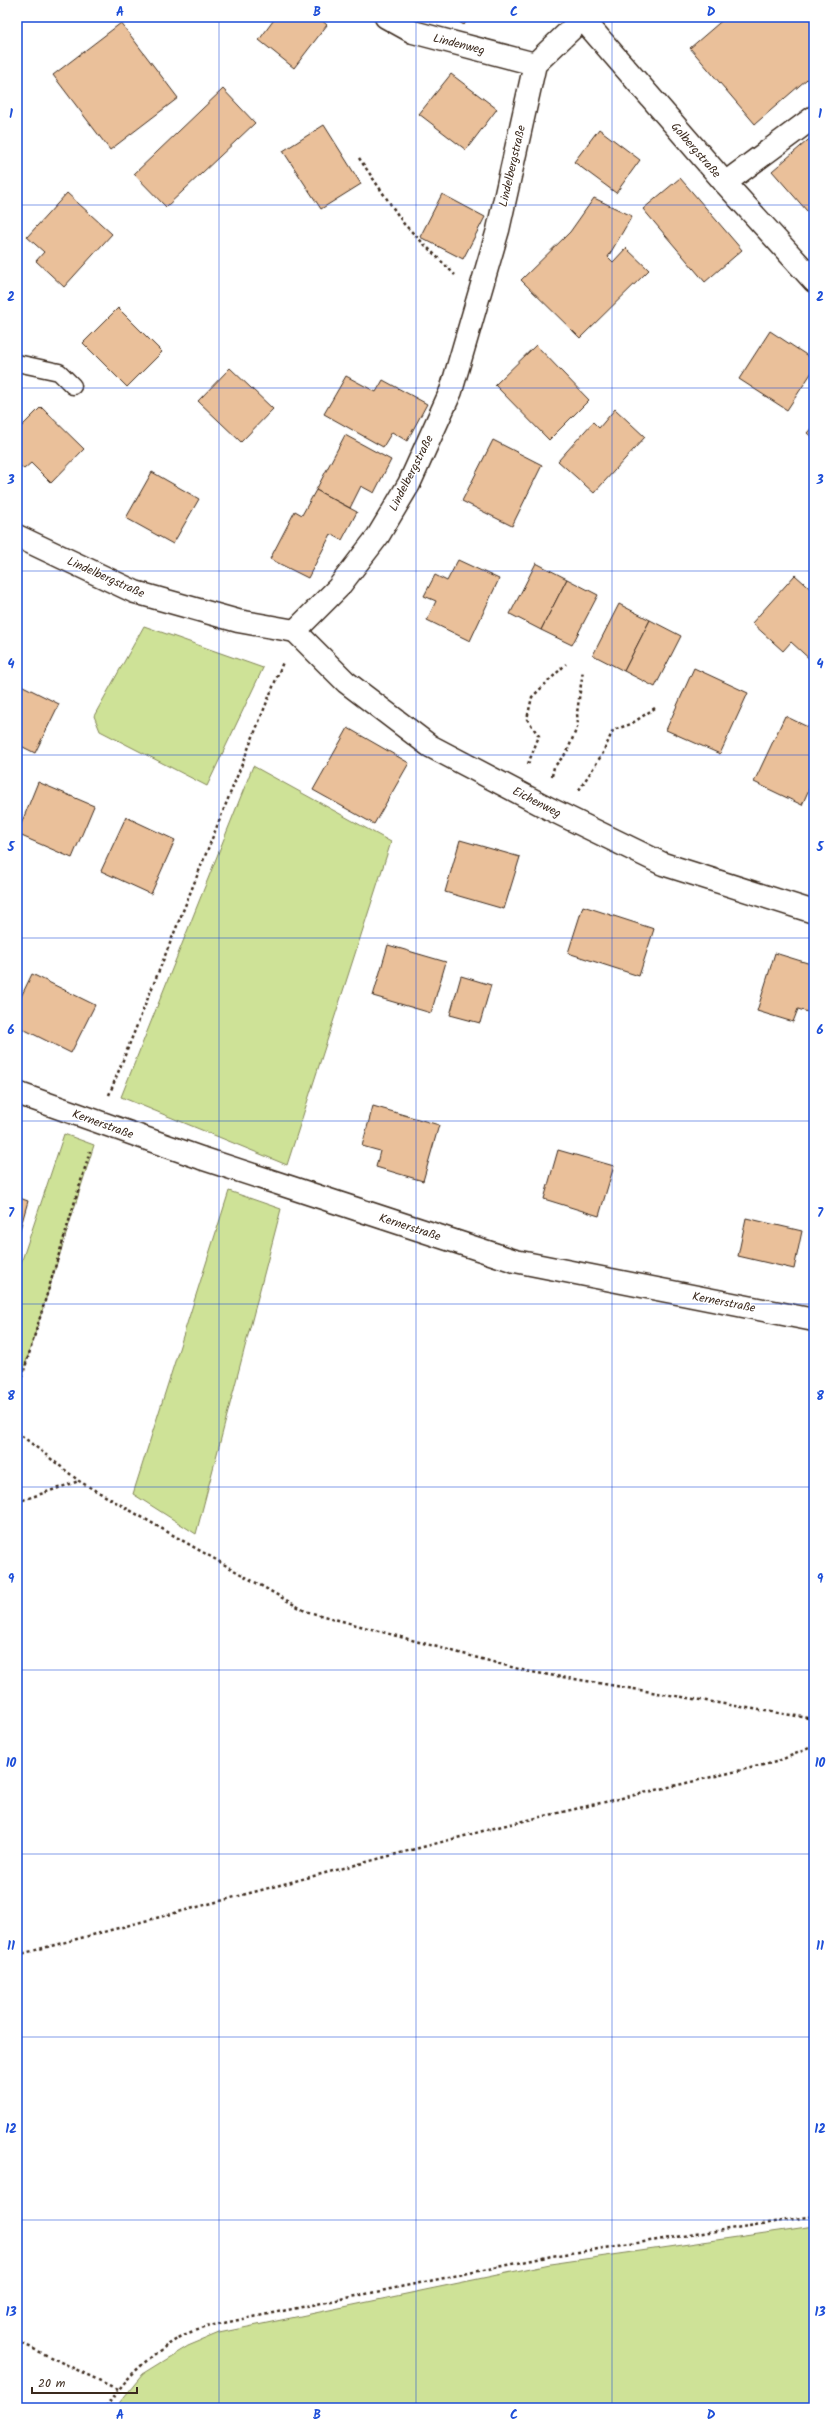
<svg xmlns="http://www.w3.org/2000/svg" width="831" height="2425" viewBox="0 0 831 2425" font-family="Kalam,sans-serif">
  <rect width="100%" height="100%" fill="#fff"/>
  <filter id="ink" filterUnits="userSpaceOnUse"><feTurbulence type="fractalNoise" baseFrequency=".025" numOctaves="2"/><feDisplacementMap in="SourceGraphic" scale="8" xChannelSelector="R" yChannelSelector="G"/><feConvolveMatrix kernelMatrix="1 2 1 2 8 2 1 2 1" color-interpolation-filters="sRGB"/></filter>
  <g filter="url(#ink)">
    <g fill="#cee297" stroke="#84865a">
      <path d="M144,626L263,668L207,786L100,731L94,716Z"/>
      <path d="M253,766L391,842L287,1165L121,1097Z"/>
      <path d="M64,1134L94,1145L17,1391V1275Z"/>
      <path d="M229,1191L281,1209L196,1534L133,1494Z"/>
      <path d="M814,2226V2408H115L143,2374L188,2346L219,2333L550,2264Z"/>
    </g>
    <g fill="#eac09a" stroke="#3b2a1e">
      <path d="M276,17H318L327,25L294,68L259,40Z"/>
      <path d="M451,17H469L464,25Z"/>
      <path d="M726,17H808L814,24V73L755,124L690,48Z"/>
      <path d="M121,23L178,98L110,150L53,75Z"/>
      <path d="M451,74L497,109L466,150L419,114Z"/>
      <path d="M223,89L255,123L166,207L134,174Z"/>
      <path d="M324,125L361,184L321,209L283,151Z"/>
      <path d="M599,129L640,160L616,193L574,162Z"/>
      <path d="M814,135V219L772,171Z"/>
      <path d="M680,178L742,250L705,282L643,209Z"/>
      <path d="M67,193L112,234L64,287L36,261L44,252L27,237Z"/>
      <path d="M442,194L485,217L463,259L420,237Z"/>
      <path d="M594,198L632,216L608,257L613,262L626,248L649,270L580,338L521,280L570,232Z"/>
      <path d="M118,308L162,352L127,387L83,343Z"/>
      <path d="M770,331L814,360V369L787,410L739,379Z"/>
      <path d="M536,345L589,400L549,440L495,385Z"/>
      <path d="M230,368L273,409L241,442L198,401Z"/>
      <path d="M346,376L376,392L383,380L427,404L407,441L392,432L383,447L324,414Z"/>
      <path d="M41,407L84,449L51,483L31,463L24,469L17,463V431Z"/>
      <path d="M615,409L645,437L594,493L558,461L593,422L599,428Z"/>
      <path d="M814,425V439L807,433Z"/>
      <path d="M345,435L391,460L374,493L361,486L350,508L316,490Z"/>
      <path d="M493,440L542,465L512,526L462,501Z"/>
      <path d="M152,472L199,499L173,544L126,518Z"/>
      <path d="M316,490L357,512L342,540L331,534L308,578L270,559L295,511L302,515Z"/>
      <path d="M458,560L499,579L470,641L427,620L436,601L424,596L435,575L447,581Z"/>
      <path d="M536,563L567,579L541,630L510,614Z"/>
      <path d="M795,575L814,592V663L791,642L783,651L752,623Z"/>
      <path d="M567,579L598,595L572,645L541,630Z"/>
      <path d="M619,604L650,620L624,671L593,655Z"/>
      <path d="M650,620L681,636L655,687L624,671Z"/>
      <path d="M694,668L748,693L720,754L666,730Z"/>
      <path d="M17,683L59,704L35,753L17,744Z"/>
      <path d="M785,716L814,730V778L802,805L754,782Z"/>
      <path d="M348,728L409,763L374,824L313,790Z"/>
      <path d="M38,782L94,806L72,858L17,834Z"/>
      <path d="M126,817L175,840L151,894L101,871Z"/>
      <path d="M460,840L520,857L504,909L445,892Z"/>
      <path d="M583,906L654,929L639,976L568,953Z"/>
      <path d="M388,945L446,962L431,1013L373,996Z"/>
      <path d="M775,953L814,965V1014L798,1009L793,1022L757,1011Z"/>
      <path d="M32,974L95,1005L71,1053L17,1026V1005Z"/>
      <path d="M461,976L491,985L480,1023L450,1015Z"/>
      <path d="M373,1106L439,1125L423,1181L376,1167L380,1151L362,1146Z"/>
      <path d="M558,1150L614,1166L599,1216L544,1199Z"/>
      <path d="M17,1197L28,1201L17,1240Z"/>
      <path d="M746,1218L802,1231L794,1269L738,1256Z"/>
    </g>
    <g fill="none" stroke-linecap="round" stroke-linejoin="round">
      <g stroke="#3b2a1e" stroke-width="19">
        <path id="lane" d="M17,363L59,372L73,386"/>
      </g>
      <g stroke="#3b2a1e" stroke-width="25">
        <g id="street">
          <path d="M386,17L413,32L535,64"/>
          <path d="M581,17L725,183L814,281"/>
          <path d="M725,183L814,117"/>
          <path d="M17,536L135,592L238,621L295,631"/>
          <path d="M295,631L338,588L378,536L409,484L451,391L498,230L535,64L582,19"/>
          <path d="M295,631L346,682L430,746L550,809L663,864L814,912"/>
          <path d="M17,1093L201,1158L515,1261L814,1320"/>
        </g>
      </g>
      <g stroke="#3b2a1e" stroke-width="2.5" stroke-dasharray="3 3" stroke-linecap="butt">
        <path d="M359,158L404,224L455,275"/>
        <path d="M528,764L539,736L527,719L532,697L566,664"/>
        <path d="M552,776L554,767L567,752L578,725L577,713L583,670"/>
        <path d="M579,790L603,753L613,730L631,724L655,708"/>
        <path d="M109,1095L283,662"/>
        <path d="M17,1394L90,1151"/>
        <path d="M17,1432L79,1481L305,1611L526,1671L814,1719"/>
        <path d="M17,1502L79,1481"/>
        <path d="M17,1955L498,1827L776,1762L814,1746"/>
        <path d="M17,2341L117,2389"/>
        <path d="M106,2408C124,2378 151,2354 182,2336C191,2331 204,2328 214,2325L552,2256L814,2216"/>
      </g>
      <use href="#lane" stroke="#fff" stroke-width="16"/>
      <use href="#street" stroke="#fff" stroke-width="22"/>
    </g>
  </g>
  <path fill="none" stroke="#1d4ed8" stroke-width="1" stroke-opacity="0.55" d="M219,17V2408M416,17V2408M612,17V2408M17,205H814M17,388H814M17,571H814M17,755H814M17,938H814M17,1121H814M17,1304H814M17,1487H814M17,1670H814M17,1854H814M17,2037H814M17,2220H814"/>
  <g text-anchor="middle" stroke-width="3" stroke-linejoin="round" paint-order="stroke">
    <g font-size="12" fill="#3b2a1e" stroke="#fff">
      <text transform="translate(459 44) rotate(14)" y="4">Lindenweg</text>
      <text transform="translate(696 150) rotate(49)" y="4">Golbergstraße</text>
      <text transform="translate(512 166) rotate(-77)" y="4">Lindelbergstraße</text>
      <text transform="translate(411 473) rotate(-63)" y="4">Lindelbergstraße</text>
      <text transform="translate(106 577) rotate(24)" y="4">Lindelbergstraße</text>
      <text transform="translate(537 802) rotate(27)" y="4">Eichenweg</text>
      <text transform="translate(103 1124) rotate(20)" y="4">Kernerstraße</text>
      <text transform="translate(410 1227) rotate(18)" y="4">Kernerstraße</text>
      <text transform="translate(724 1302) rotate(11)" y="4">Kernerstraße</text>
    </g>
  </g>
  <rect width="831" height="2425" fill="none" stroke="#fff" stroke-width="44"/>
  <path d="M32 2387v6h105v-6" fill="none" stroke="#3b2a1e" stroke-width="2"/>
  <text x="38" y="2387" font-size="12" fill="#3b2a1e" stroke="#ffffff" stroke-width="3" paint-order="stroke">20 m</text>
  <rect x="22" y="22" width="787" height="2381" fill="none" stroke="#1d4ed8" stroke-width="1.5"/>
  <g font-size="13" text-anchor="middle" font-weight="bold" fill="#1d4ed8">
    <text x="120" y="16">A</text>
    <text x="317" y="16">B</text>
    <text x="514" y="16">C</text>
    <text x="711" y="16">D</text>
    <text x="11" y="118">1</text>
    <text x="820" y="118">1</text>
    <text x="11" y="301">2</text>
    <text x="820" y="301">2</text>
    <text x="11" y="484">3</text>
    <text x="820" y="484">3</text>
    <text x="11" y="668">4</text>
    <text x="820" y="668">4</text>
    <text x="11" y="851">5</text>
    <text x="820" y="851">5</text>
    <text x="11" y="1034">6</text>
    <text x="820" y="1034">6</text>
    <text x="11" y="1217">7</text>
    <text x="820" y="1217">7</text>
    <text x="11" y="1400">8</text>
    <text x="820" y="1400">8</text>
    <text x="11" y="1583">9</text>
    <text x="820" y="1583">9</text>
    <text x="11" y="1767">10</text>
    <text x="820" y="1767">10</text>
    <text x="11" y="1950">11</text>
    <text x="820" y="1950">11</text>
    <text x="11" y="2133">12</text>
    <text x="820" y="2133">12</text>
    <text x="11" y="2316">13</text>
    <text x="820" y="2316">13</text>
    <text x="120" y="2419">A</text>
    <text x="317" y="2419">B</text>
    <text x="514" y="2419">C</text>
    <text x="711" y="2419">D</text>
  </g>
</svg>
